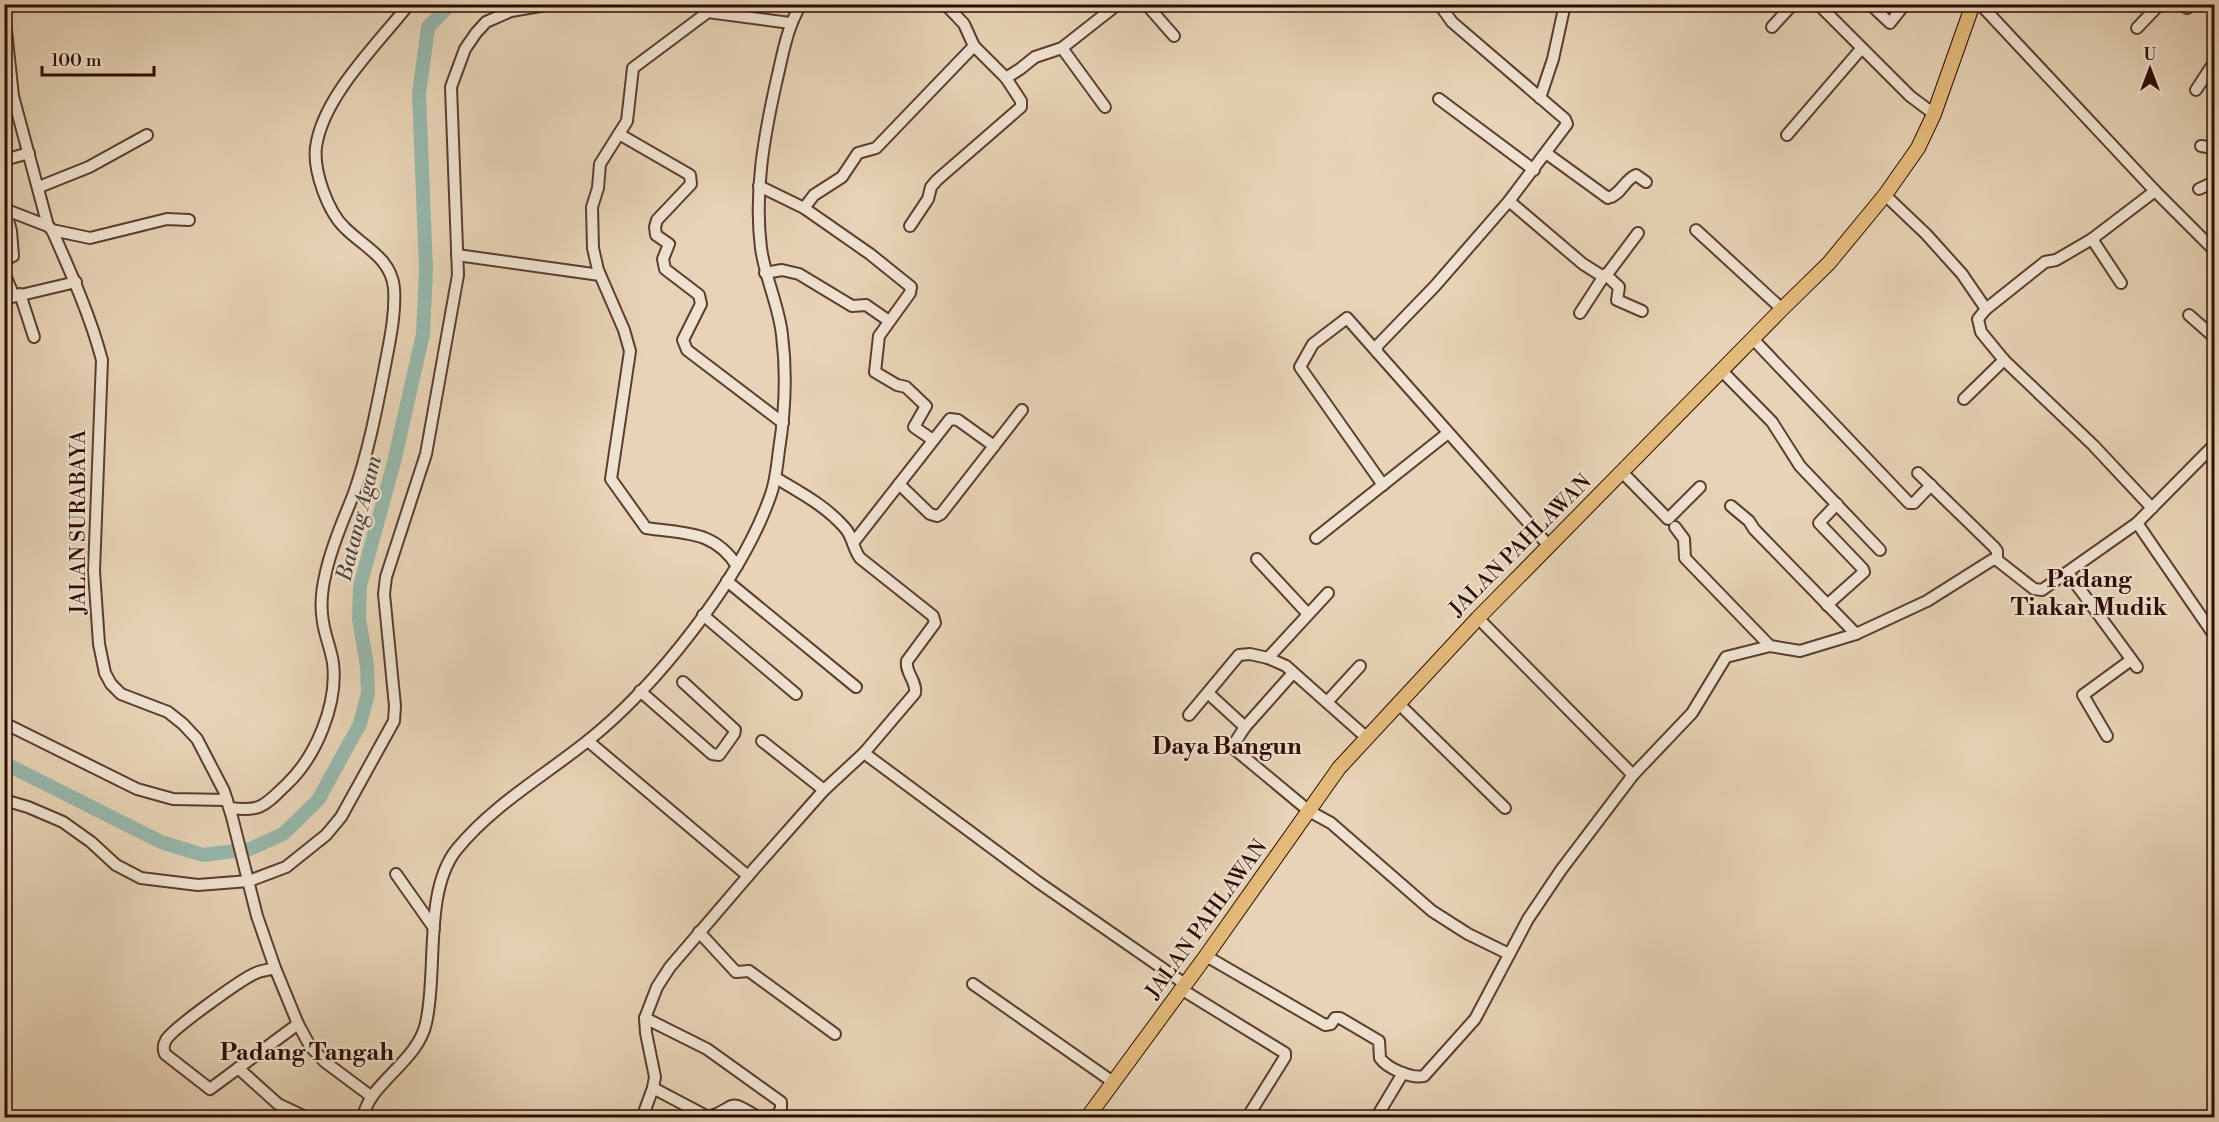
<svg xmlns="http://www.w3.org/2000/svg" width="2219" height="1122" viewBox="0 0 2219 1122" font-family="'Libre Bodoni',serif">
  <rect width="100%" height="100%" fill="#e7d3b6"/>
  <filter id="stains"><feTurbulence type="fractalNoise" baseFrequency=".00333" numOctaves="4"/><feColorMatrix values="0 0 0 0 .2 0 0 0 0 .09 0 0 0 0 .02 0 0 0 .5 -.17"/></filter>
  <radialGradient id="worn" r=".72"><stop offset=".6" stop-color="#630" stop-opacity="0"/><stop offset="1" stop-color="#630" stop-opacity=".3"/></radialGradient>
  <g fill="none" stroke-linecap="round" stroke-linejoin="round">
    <path stroke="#97b8ac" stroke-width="14" d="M4,763L161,842L203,855L250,849L283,834L318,800L360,724L368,693L367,666L359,619L360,586L394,462L423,334L426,270L419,94L428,27L451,4"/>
    <g stroke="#5c3e2f" stroke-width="14">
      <g id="minor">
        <path d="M945,4L964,24L974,46L1006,78L1020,69L1035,57L1062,48L1118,4"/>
        <path d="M1146,4L1174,36"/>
        <path d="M1439,4L1452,22L1565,119L1567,124L1509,201L1435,286L1377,346V352L1549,546"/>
        <path d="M1818,4L1910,96L1934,114"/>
        <path d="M1870,4L1890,23L1905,4"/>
        <path d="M1980,4L2155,191L2214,250"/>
        <path d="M2181,4L2187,8L2192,4"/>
        <path d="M4,12L13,96L48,226"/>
        <path d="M1772,27L1793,4"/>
        <path d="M2137,28L2160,4"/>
        <path d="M1062,48L1105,107"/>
        <path d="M2196,90L2211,67L2214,65"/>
        <path d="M1540,98L1553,59L1565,4"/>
        <path d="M1439,99L1534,170"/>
        <path d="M619,134L690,175L691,184L657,220L655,227L656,235L669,244L663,259L665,269L699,295L701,304L683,340L687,350L783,423"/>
        <path d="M1787,135L1861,49"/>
        <path d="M2201,146L2214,148"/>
        <path d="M1546,153L1608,198C1621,195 1624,180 1636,175L1646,182"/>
        <path d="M4,160L29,153"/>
        <path d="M759,186L804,208L870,254L911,287L910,293L879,336L875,372L897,385L906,387L926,406L914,427L933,440"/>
        <path d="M39,187L89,167L147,135"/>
        <path d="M2199,189L2214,182"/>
        <path d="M1885,195L1926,234L1962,274L1986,309"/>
        <path d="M1509,201L1583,264L1602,276L1608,273L1638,233"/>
        <path d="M804,208L814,195L842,177L858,153L876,148L974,46"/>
        <path d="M4,209L48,226L52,230C71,273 90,315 102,360L94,571L99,644L105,673L111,684L121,694L168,712L183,724L197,739L224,791L232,817L257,916L275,968L298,1024L310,1046L325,1062L372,1097"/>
        <path d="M910,226L928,199L931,187L937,180L1021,107V101L1006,78"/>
        <path d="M52,230L90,238L167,219L189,220"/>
        <path d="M1696,230L1782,309"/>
        <path d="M2092,239L2121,283"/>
        <path d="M457,255L600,275"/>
        <path d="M4,261L13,256L11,231L5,209"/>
        <path d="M4,273L14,296"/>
        <path d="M765,273L782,270L799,274L852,306L866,305L889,321"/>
        <path d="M1606,275L1619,287L1617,300L1642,311"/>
        <path d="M20,294L34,337"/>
        <path d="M4,299L76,282"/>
        <path d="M1580,313L1604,276"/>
        <path d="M2189,315L2214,337"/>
        <path d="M1753,339L1909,503H1914L1931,485"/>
        <path d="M1377,352L1347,318L1313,344L1300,367L1383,485"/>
        <path d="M1722,371L1772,422L1800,466L1880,550"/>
        <path d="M1964,399L2004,360"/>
        <path d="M1622,472L1668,519L1700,487"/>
        <path d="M1918,473L1994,547L1997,551V560"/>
        <path d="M899,484L930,514L937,516L941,514L1022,410"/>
        <path d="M1731,506L1749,521L1754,529L1856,634"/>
        <path d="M2152,508L2093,445L2004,360L1981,332L1978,319L1986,309L2045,262L2056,260L2092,239L2155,191"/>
        <path d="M2137,523L2214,635"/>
        <path d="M1675,527L1684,539L1685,558L1770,646"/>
        <path d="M1316,538L1448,433"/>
        <path d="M853,543L950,419L958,420L994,446"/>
        <path d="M1257,559L1308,614"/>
        <path d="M737,566C714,530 685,534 646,528L611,479L630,351L624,330L598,270L593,248L592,207L598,188L600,164L627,121L633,68L708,12L790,23"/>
        <path d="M2068,573L2137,667"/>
        <path d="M727,581L856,687"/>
        <path d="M1827,605L1864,572L1863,569L1819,523L1837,504"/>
        <path d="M703,615L796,694"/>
        <path d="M1478,618L1633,775"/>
        <path d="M1268,658L1328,593"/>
        <path d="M1293,673L1245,727L1232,747L1309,811L1331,823L1432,911L1468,934L1509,954"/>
        <path d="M640,691L712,754L719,755L734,734L735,730L683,682"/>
        <path d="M1208,693L1245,727"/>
        <path d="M1327,702L1360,666"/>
        <path d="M1398,703L1505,808"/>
        <path d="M1189,715L1239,655L1250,654L1268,658L1286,666L1367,738"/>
        <path d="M4,723L137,789L173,799L227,800"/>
        <path d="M2107,736L2083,695L2131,660"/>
        <path d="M588,741L748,876"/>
        <path d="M762,741L824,790"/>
        <path d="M864,753L1038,882L1185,984"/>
        <path d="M4,800L28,807L63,822L91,842L116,865L141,878L198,885L249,881L286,867L326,835L341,817L394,721L395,706L384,594L386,577L426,454L458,275L451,87L465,49L476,33L486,22L511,11L552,4"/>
        <path d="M230,808C261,812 264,806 286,785C316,757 338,704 333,663C331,649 325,636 323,622C320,606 322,588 326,572C332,544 344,519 354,493C368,453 376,412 384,371C389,344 396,315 394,288C391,258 364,247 345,228C328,212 313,171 316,147C323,96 378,44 409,4"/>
        <path d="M396,874L434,928"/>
        <path d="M699,932L736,972L749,971L835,1034"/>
        <path d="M1206,956L1325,1025L1331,1024L1335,1018H1340L1379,1041L1380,1058C1387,1068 1411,1079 1424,1076L1475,1019L1528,919L1561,870L1633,775L1692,713L1726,657L1770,646L1800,651L1856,634L1927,601L1992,560H1997L2034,589L2042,590L2137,523L2214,445"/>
        <path d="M275,968C269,970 262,970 256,973C243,978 172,1029 166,1040C163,1045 163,1049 165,1054L210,1089L298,1024"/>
        <path d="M973,984L1113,1082"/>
        <path d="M1181,989L1285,1053V1057L1247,1118"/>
        <path d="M645,1018L707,1049L781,1102V1109L775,1118"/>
        <path d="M238,1068L278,1104L308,1118"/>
        <path d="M653,1088L708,1117C738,1109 724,1095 759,1118"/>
        <path d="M362,1118C365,1110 368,1101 373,1095C390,1072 420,1052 426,1023C438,972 423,891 457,849C492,806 542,777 585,743C655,688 742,579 771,494C776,480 777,465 779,450C785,412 787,374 782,335C779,306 765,278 761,248C754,192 764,137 776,83C783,54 786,30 801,4"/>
        <path d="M642,1118L653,1088L655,1077L646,1033L645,1018L657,987L670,967L754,869L824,790L864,753L915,693C917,681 905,673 907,661L935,623L933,616L860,558C853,549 853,537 845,528C826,506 801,493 776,478"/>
        <path d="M1376,1118L1403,1073"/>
      </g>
    </g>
    <g stroke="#2d0c02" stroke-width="16">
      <path id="major" d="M1087,1118L1206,956L1339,768L1478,618L1782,309L1829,263L1885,195L1918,148L1934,114L1973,4"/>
    </g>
    <use href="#minor" stroke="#efe2d0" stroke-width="10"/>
    <use href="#major" stroke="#e4ba7b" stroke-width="14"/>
  </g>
  <g text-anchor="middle" stroke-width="4.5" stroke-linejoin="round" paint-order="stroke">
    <g font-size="21" fill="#2d0c02" stroke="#efe2d0">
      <text transform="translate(78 522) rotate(-90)" y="7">JALAN SURABAYA</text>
      <text transform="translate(1520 545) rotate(-45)" y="7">JALAN PAHLAWAN</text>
      <text transform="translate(1206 919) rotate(-54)" y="7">JALAN PAHLAWAN</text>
    </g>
    <g font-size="22" font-style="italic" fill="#52483e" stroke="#efe2d0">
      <text transform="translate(358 518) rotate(-76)" y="8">Batang Agam</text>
    </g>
    <g font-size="24" font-weight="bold" fill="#2d0c02" stroke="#efe2d0">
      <text x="2089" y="587">Padang<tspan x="2089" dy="28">Tiakar Mudik</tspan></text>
      <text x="1227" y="754">Daya Bangun</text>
      <text x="307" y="1060">Padang Tangah</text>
    </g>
  </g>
  <rect width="2219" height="1122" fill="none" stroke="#e7d3b6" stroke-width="24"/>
  <rect x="6" y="6" width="2207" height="1110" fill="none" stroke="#2d0c02" stroke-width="3"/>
  <rect x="12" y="12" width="2195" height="1098" fill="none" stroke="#2d0c02" stroke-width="1.5"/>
  <g transform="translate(2150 69)" stroke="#efe2d0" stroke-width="4.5" paint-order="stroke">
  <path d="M0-4.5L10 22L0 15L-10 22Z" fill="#2d0c02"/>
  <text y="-9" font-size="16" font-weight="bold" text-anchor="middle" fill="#2d0c02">U</text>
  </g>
  <path d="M42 66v9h112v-9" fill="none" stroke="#2d0c02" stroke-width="3"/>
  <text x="51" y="66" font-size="18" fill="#2d0c02" stroke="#efe2d0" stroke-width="4.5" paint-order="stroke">100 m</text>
  <rect width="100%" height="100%" filter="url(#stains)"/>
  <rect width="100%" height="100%" fill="url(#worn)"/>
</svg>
